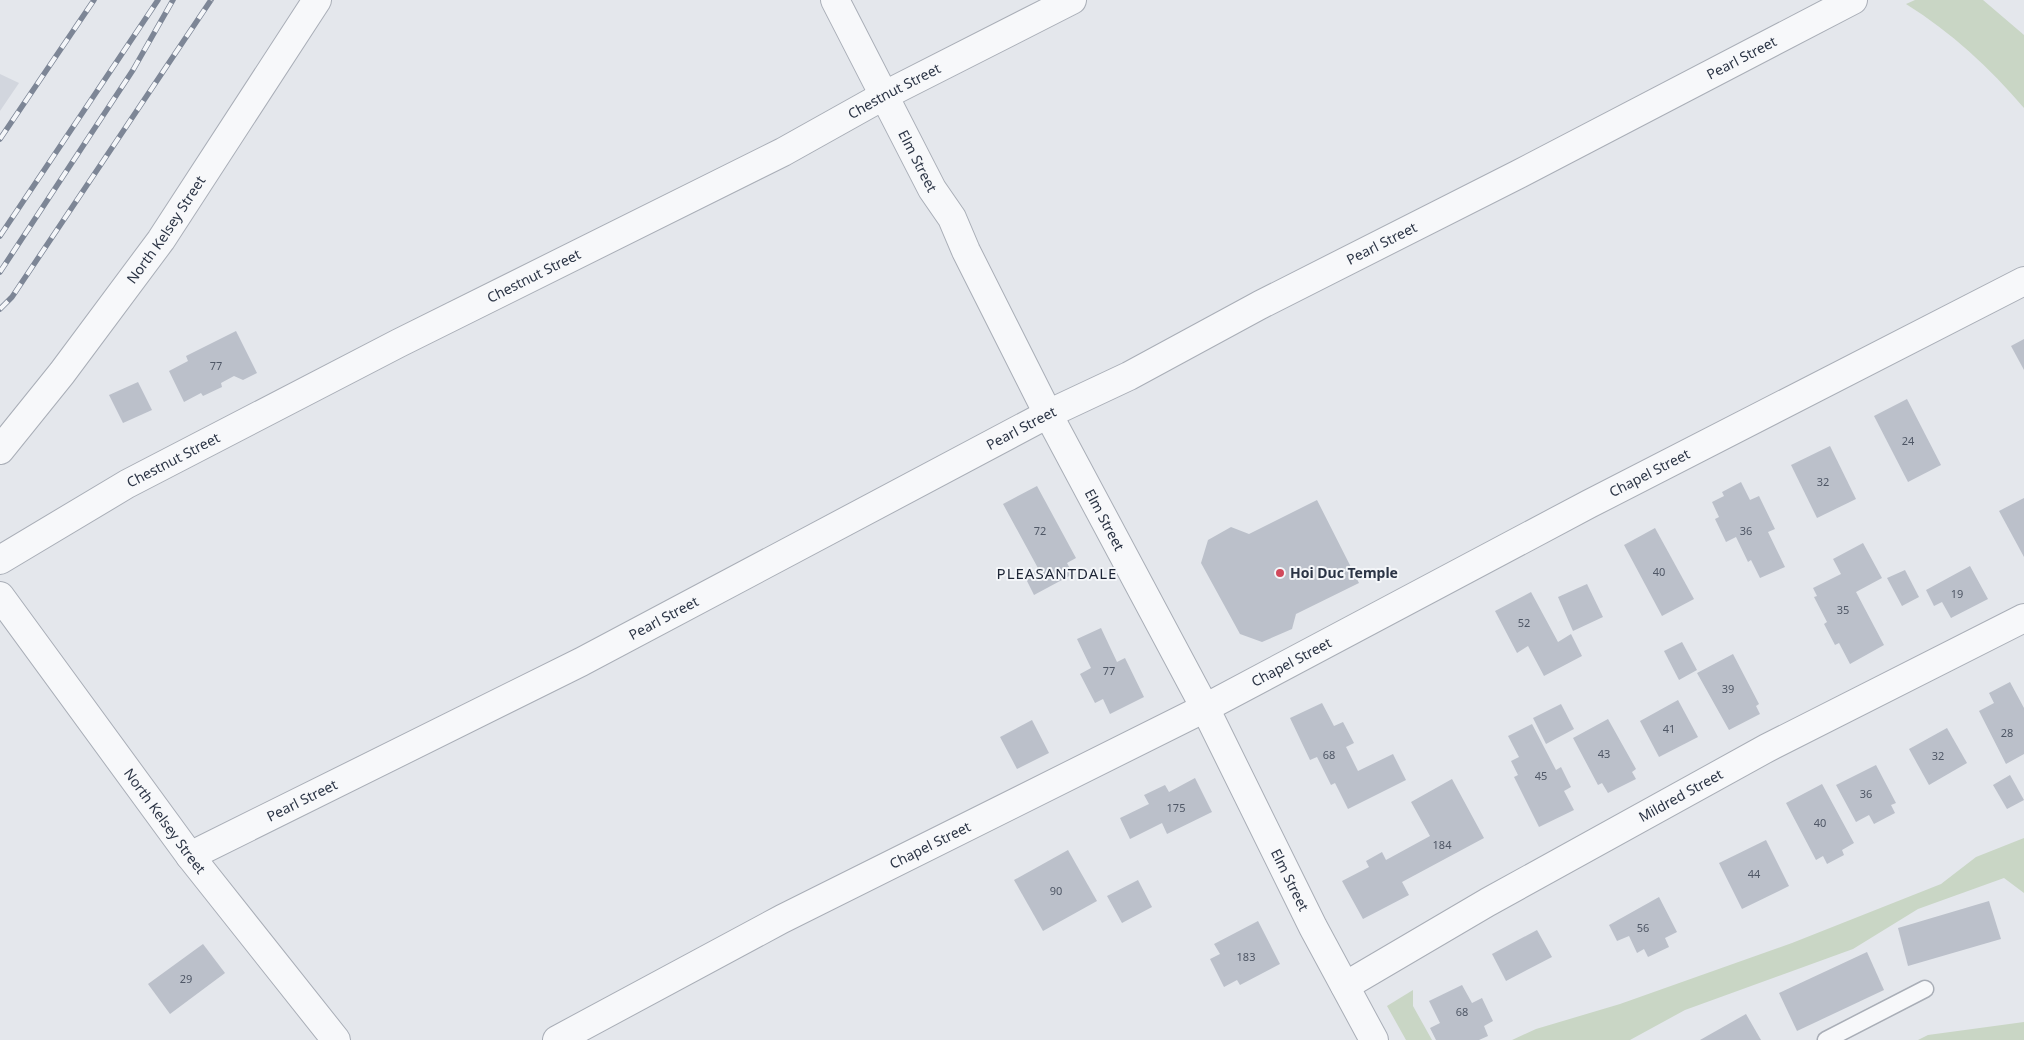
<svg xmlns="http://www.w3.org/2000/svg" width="2024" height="1040" viewBox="0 0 2024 1040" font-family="'Noto Sans',sans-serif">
  <rect width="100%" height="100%" fill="#e4e7ec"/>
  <path fill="#d2d6de" d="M0,74L19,83L0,111Z"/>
  <g fill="#c9d6c5">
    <path d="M1915,0H1983L2024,35V108C1989,67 1952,33 1906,4Z"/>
    <path d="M2024,838V893L2004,878L1918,909L1853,949L1685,1010L1630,1040H1512L1536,1029L1620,1004L1792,943L1941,884L1976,857Z"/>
    <path d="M1413,990V1006L1432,1040H1406L1387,1006Z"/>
    <path d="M2024,1022V1040H1918L1928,1035Z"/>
  </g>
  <g fill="#bbc0ca">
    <path d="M236,331L257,373L243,380L234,376L221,383L222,387L203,396L201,393L184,402L169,371L188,361L186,356Z"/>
    <path d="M2024,339V370L2011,346Z"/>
    <path d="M138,382L152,410L123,423L109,395Z"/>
    <path d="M1907,399L1941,465L1908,482L1874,416Z"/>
    <path d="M1830,446L1856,499L1817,518L1791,465Z"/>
    <path d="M1741,482L1750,500L1759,496L1775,529L1768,532L1785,567L1760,578L1751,560L1748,562L1736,537L1726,542L1715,519L1719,517L1712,502L1724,496L1722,492Z"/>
    <path d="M1037,486L1076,558L1067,563L1073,574L1034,595L1025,577L1039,570L1003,504Z"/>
    <path d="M2024,498V557L1999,511Z"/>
    <path d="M1317,500L1359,583L1296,614L1292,629L1262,642L1240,634L1201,563L1208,540L1231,527L1249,534Z"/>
    <path d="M1655,528L1694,599L1662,616L1624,545Z"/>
    <path d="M1863,543L1882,578L1856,592L1884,645L1850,664L1839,643L1835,645L1824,624L1827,622L1814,597L1817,596L1813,588L1841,574L1833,559Z"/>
    <path d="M1970,566L1988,599L1951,618L1942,602L1934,606L1926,590Z"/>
    <path d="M1905,570L1919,597L1902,606L1887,578Z"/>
    <path d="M1587,584L1603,617L1573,631L1558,597Z"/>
    <path d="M1531,592L1558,642L1571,634L1582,656L1544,676L1528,646L1517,653L1495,611Z"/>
    <path d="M1101,628L1117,662L1125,658L1144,697L1110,714L1103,699L1095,703L1080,674L1091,668L1077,639Z"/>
    <path d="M1682,642L1697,670L1679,680L1664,651Z"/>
    <path d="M1733,654L1759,704L1756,706L1760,714L1729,730L1697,673Z"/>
    <path d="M2010,682L2024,708V754L2006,764L1979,711L1994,703L1989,693Z"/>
    <path d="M1678,700L1698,737L1659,757L1640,721Z"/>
    <path d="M1322,703L1334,726L1343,722L1354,743L1346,747L1358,771L1393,754L1406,780L1348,809L1335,783L1331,785L1317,757L1310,760L1290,718Z"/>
    <path d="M1561,704L1574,729L1546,744L1533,718Z"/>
    <path d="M1608,719L1636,769L1632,772L1636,779L1608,793L1602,783L1598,785L1573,738Z"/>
    <path d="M1032,720L1049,753L1017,769L1000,737Z"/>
    <path d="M1532,724L1556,770L1561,767L1571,787L1564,791L1574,810L1539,827L1514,777L1518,775L1511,761L1519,757L1508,736Z"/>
    <path d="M1947,728L1967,763L1929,785L1909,749Z"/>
    <path d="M1876,765L1896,803L1891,805L1895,813L1874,824L1869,815L1856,822L1836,785Z"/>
    <path d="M2010,775L2024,800L2007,809L1993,785Z"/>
    <path d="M1195,778L1212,812L1167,834L1162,823L1130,839L1120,818L1149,804L1144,795L1165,785L1169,792Z"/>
    <path d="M1452,779L1484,838L1402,882L1409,895L1363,919L1342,881L1369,867L1366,861L1382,852L1386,860L1430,836L1411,802Z"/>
    <path d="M1822,784L1854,843L1842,850L1844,855L1827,864L1823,856L1816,860L1786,803Z"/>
    <path d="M1766,840L1789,886L1742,909L1719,863Z"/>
    <path d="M1068,850L1097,901L1043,931L1014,880Z"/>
    <path d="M1138,880L1152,907L1122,923L1107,896Z"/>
    <path d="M1659,897L1677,932L1665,938L1669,947L1648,957L1644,949L1637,953L1629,936L1617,941L1609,925Z"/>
    <path d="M1989,901L2001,939L1908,966L1898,928Z"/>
    <path d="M1258,921L1280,964L1240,985L1237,980L1224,987L1210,959L1220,954L1214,944Z"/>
    <path d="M1537,930L1552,957L1506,981L1492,954Z"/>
    <path d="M203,944L225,973L170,1014L148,984Z"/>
    <path d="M1867,952L1884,990L1797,1031L1779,993Z"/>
    <path d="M1462,985L1472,1003L1482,998L1493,1021L1484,1026L1488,1036L1479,1040H1436L1430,1028L1440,1023L1429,1001Z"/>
    <path d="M1746,1014L1761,1040H1700Z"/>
  </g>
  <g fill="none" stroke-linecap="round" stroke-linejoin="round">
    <g stroke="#a9aeb7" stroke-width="19">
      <path id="service" d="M1826,1040L1925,989"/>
    </g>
    <g stroke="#a9aeb7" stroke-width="30">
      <g id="minor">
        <path id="s1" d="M835,0L932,189L952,218L966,251L1048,414L1205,708L1313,927L1374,1040"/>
        <path id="s2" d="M0,450L62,373L161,240L317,0"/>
        <path id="s3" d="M0,560L127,484L399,343L783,152L885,95L1072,0"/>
        <path id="s4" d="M0,596L190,856L336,1040"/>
        <path id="s5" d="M190,856L581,662L1048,414L1129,376L1260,305L1519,174L1853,0"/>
        <path id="s6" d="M1345,986L1488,902L1767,748L2024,618"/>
        <path id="s7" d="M557,1040L782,919L1205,708L1589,504L2024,281"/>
      </g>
    </g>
    <use href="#service" stroke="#f7f8fa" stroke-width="16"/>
    <use href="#minor" stroke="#f7f8fa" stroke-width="28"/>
    <g stroke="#7d8696" stroke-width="5.5">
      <g id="rail">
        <path d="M0,139L94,0"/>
        <path d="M0,236L158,0"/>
        <path d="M0,272L133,70L173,0"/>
        <path d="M0,309L12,297L211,0"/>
      </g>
    </g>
    <use href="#rail" stroke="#f4f6f9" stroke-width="4" stroke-dasharray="11" stroke-linecap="butt"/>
  </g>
  <circle fill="#d1495b" stroke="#f4f6f9" stroke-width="2" cx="1280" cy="573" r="5"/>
  <g text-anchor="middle" stroke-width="4" stroke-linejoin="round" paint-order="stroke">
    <g font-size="11" fill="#4f5766">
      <text x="216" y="370">77</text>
      <text x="1908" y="445">24</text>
      <text x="1823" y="486">32</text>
      <text x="1040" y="535">72</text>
      <text x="1746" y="535">36</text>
      <text x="1659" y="576">40</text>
      <text x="1957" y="598">19</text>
      <text x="1843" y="614">35</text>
      <text x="1524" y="627">52</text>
      <text x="1109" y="675">77</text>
      <text x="1728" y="693">39</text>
      <text x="1669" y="733">41</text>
      <text x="2007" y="737">28</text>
      <text x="1604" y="758">43</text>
      <text x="1329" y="759">68</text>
      <text x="1938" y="760">32</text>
      <text x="1541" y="780">45</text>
      <text x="1866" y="798">36</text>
      <text x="1176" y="812">175</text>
      <text x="1820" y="827">40</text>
      <text x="1442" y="849">184</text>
      <text x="1754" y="878">44</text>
      <text x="1056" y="895">90</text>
      <text x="1643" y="932">56</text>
      <text x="1246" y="961">183</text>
      <text x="186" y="983">29</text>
      <text x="1462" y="1016">68</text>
    </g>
    <g font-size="14" fill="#2b3445" stroke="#f4f6f9">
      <text dy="5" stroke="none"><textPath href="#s5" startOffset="1745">Pearl Street</textPath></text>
      <text dy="5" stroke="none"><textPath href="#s3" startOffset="1010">Chestnut Street</textPath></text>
      <text dy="5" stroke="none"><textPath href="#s1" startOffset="181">Elm Street</textPath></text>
      <text dy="5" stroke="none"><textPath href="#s2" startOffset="276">North Kelsey Street</textPath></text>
      <text dy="5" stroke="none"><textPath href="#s5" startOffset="1340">Pearl Street</textPath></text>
      <text dy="5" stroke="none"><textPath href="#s3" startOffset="605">Chestnut Street</textPath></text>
      <text dy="5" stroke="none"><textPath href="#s5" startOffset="935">Pearl Street</textPath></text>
      <text dy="5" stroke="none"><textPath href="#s3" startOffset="200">Chestnut Street</textPath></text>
      <text dy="5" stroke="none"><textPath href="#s7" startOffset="1231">Chapel Street</textPath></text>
      <text dy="5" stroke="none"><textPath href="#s1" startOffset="586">Elm Street</textPath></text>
      <text dy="5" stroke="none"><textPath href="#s5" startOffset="530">Pearl Street</textPath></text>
      <text dy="5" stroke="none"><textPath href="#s7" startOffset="826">Chapel Street</textPath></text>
      <text dy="5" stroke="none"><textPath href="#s6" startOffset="386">Mildred Street</textPath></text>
      <text dy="5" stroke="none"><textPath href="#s5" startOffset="125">Pearl Street</textPath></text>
      <text dy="5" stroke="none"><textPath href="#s4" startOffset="279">North Kelsey Street</textPath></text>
      <text dy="5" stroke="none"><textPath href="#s7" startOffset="421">Chapel Street</textPath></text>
      <text dy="5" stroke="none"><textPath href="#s1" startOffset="991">Elm Street</textPath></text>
    </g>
    <g font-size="14" font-weight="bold" fill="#2b3445" stroke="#f4f6f9" text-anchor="start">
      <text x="1290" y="578">Hoi Duc Temple</text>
    </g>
    <g font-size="15" letter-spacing="1" fill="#1d2536" stroke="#f4f6f9">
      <text x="1057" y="579">PLEASANTDALE</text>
    </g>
  </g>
</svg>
